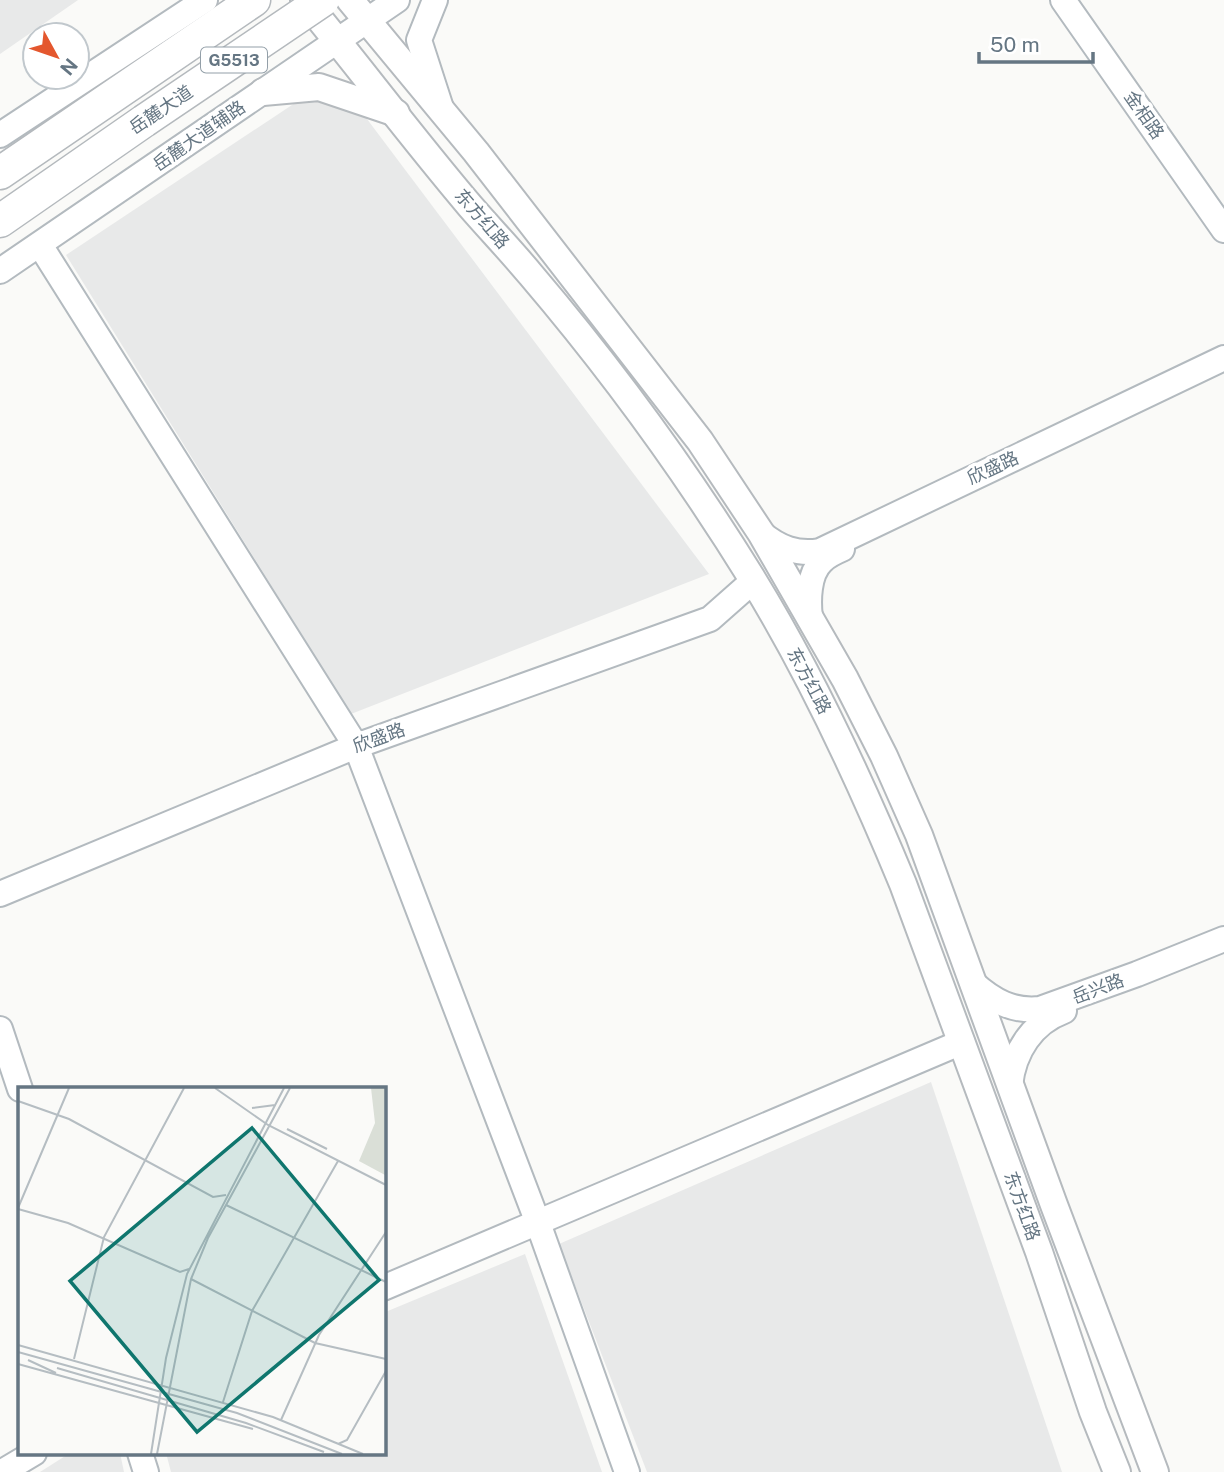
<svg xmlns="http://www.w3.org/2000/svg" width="1224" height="1472" viewBox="0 0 1224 1472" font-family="'Public Sans','Noto Sans SC',sans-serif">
  <rect width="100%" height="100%" fill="#fafaf8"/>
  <g fill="#e8e9e9">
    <path d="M0,0H78L0,54Z"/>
    <path d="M310,93L364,115L709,574L351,714L66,255Z"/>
    <path d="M931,1082L1062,1472H647L559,1244Z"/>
    <path d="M525,1254L602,1472H171L166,1453H383V1313Z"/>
    <path d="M70,1453H120L124,1472H40Z"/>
  </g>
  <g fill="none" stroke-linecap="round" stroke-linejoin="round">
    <g stroke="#b3babf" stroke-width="28">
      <g id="secondary">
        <path d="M435,0L419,40L441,108"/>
        <path d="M1063,0L1224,230"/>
        <path d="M0,135L205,0"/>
        <path d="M40,245L356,746L538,1223L627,1472"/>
        <path d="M0,271L397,0"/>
        <path d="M761,533C779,548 797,555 820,551L1224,358"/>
        <path d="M810,618C808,601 808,574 822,561C827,556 835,552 842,549"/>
        <path d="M0,894L356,746L710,619L753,581"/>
        <path d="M973,983C993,1001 1013,1012 1040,1009L1137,974L1224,939"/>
        <path d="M0,1029L20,1089"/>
        <path d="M1010,1085C1014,1051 1032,1023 1064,1011"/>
        <path d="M383,1288L962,1042"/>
        <path d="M140,1453L146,1472"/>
        <path d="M2,1472L34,1453"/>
      </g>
    </g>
    <g stroke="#b5babe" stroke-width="30">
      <g id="primary">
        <path d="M304,0C360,68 413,139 470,206C490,229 511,251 531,275C612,370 687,473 753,580C812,676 860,780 903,884L1039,1252L1093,1412L1117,1472"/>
        <path d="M350,0L476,152L700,441L761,533L845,679L884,756L919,835L1054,1205L1155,1472"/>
        <path d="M263,92L319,87L396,113"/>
      </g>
    </g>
    <g stroke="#b4b9bd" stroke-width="35">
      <g id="highway">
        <path d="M0,173L254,0"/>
        <path d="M0,221L144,121"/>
      </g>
    </g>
    <use href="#secondary" stroke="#fff" stroke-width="24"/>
    <use href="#primary" stroke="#fff" stroke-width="26"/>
    <use href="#highway" stroke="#fff" stroke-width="32"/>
    <g stroke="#b4b9bd" stroke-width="35" stroke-linecap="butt">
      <path id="highway-bridge" d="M144,121L323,0"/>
    </g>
    <use href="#highway-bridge" stroke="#fff" stroke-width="32"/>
  </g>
  <g text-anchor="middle" stroke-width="7" stroke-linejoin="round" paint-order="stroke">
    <rect fill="#fff" stroke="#939fa8" stroke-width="2" x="201" y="47.5" width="66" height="25" rx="5"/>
    <g font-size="16" font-weight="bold" fill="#657683">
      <text x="234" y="66">G5513</text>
    </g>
    <g font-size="18" fill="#657683" stroke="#fff">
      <text transform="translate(161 110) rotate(-34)" y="6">岳麓大道</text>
      <text transform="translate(1144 115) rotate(55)" y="6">金相路</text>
      <text transform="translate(199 136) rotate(-35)" y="6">岳麓大道辅路</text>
      <text transform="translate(482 219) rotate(49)" y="6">东方红路</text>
      <text transform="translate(993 468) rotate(-25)" y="6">欣盛路</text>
      <text transform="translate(809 681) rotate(62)" y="6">东方红路</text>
      <text transform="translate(379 738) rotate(-20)" y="6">欣盛路</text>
      <text transform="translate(1098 989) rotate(-21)" y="6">岳兴路</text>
      <text transform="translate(1022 1206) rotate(70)" y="6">东方红路</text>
    </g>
  </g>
  <g transform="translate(18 1087)">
    <rect width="368" height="368" fill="#fafaf8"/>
    <path d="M353,1H367V88L341,74L357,36Z" fill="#dadfd7"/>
    <path fill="none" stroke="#b5bdc2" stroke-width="2" d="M197,1L250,38L368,98M0,14L51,32L195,110L208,108M234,21L257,18M269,42L309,62M208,118L368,195M0,121L51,1M0,122L50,136L162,185L171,182M173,192L297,256L368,272M0,258L255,330L345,367M0,265L219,326L324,367M56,272L86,150L166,1M10,273L38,286M0,277L235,342M39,281L228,336L306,365M205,315L234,224L320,74M263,333L301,248L368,145M320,357L329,353L368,284M133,367L148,271L169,187L266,1M139,367L173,192L190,151L272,1"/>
    <path fill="#0f766e" fill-opacity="0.15" stroke="#0f766e" stroke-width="3.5" d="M234,41L361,193L179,345L52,194Z"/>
    <rect width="368" height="368" fill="none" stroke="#657683" stroke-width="3.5"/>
  </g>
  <g transform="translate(56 56) rotate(130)"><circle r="33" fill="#ffffff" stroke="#c1c8cd" stroke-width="2"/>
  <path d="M0-5L12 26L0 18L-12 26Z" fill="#e4572e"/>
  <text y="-10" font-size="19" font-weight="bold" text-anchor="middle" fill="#657683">N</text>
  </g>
  <path d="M979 52v10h114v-10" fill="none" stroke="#657683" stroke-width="3.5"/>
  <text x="990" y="52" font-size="21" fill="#657683" stroke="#ffffff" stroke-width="5" paint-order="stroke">50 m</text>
</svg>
